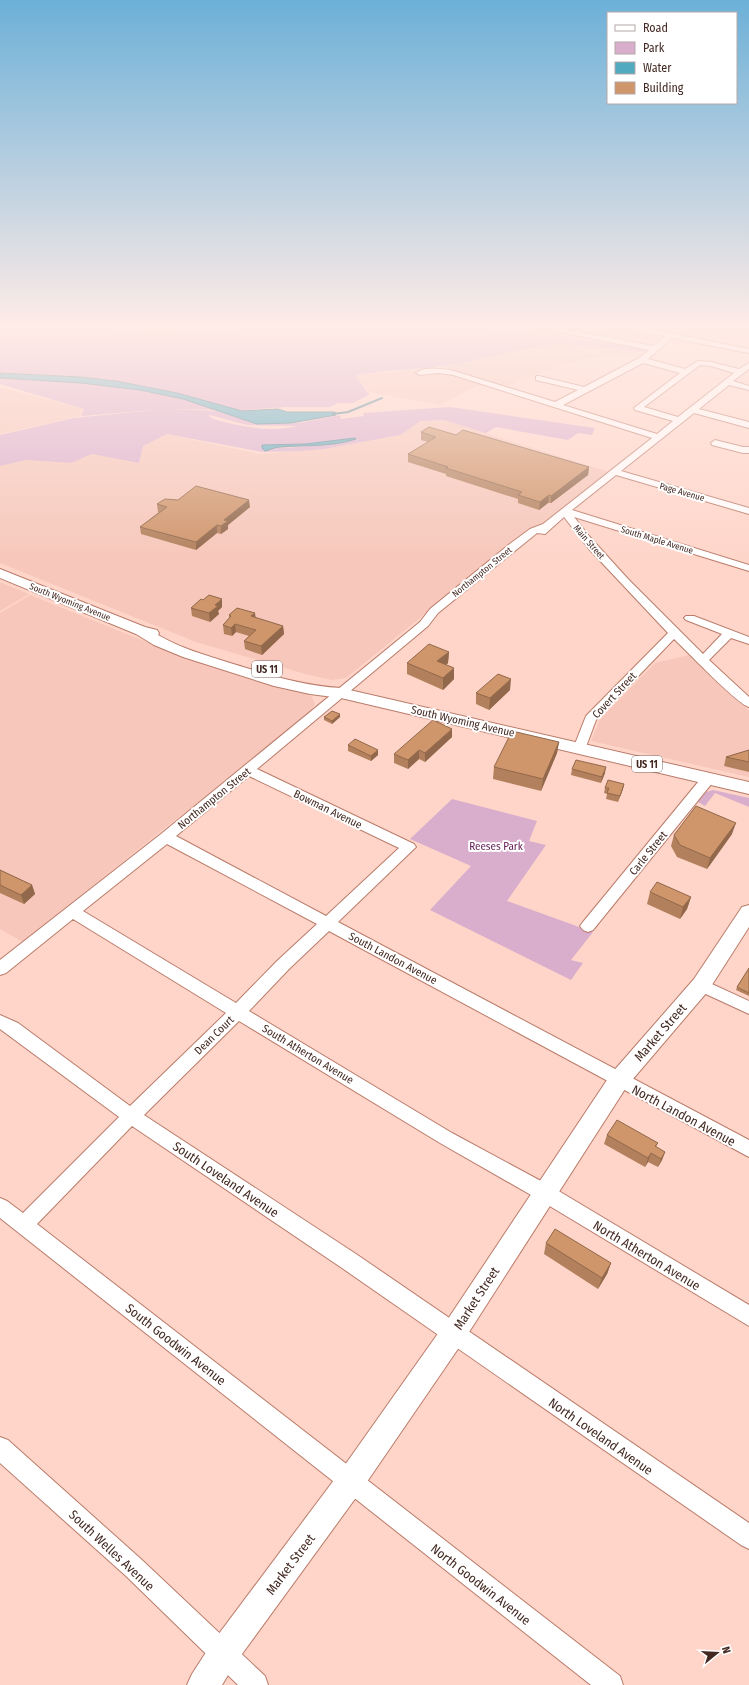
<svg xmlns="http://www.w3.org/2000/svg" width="749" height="1685" viewBox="0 0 749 1685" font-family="'Fira Sans Condensed',sans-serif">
  <rect width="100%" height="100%" fill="#ffd5c9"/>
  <g fill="#f6c7ba">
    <path d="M101,327H241V331L238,332L146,334L104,329Z"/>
    <path d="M560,344L643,353L638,358L627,354L579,360L522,379L507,387L485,381L441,405L369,392L357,375L430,369L461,364L515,351Z"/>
    <path d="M0,387L83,409L80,416L0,434Z"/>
    <path d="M444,420L609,472L547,521L527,531L346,678L332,680L305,674L196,642L0,563V466L26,460L71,463L92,454L139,463L143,446L166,434L259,454L324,449L400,435L421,421Z"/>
    <path d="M0,582L29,594L0,611Z"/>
    <path d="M30,595L179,655L306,693L312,697L315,703L312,709L233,777L171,823L23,942L0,929V613Z"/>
    <path d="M689,655L749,711V777L591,741L600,719L655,663Z"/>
  </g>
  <g fill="#d9aecd" fill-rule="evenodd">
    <path d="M0,327H101L104,329L146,334L238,332L241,331V327H474L651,348L644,352L560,344L514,351L458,364L428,368L386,371L356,375L367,392L370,394L353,403H338L330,407H287L245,410L166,409L223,411L240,418L273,424L299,423L340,415L341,419L364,416L363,413L450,407L595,428L592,435L578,433L568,440L496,427L486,433L444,420L421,421L400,435L324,449L301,451L262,452L167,434L143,446L139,463L92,454L71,463L26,460L0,466V435L74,418L164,409L81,416L84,409L0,384ZM210,415L247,425L297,426C270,433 239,426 213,419L209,416ZM354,438L355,439L350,441C330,443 279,452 262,445L305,444Z"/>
    <path d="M713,790L749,798V807L715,793L705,806L698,802L706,792Z"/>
    <path d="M452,799L537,821L529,841L546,845L507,901L593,932L571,960L583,963L571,980L430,910L471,866L410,839Z"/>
  </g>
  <g fill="#52aac0" stroke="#4e8391">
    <path d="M0,373L80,377L116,381L177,393L242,411L278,409L287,412H335L336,415L291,423L257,424L183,399L140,390L81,383L0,378Z"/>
    <path d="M355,438L356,439C332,447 305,445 280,447C274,447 270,450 265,451L262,448V445L305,444Z"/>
  </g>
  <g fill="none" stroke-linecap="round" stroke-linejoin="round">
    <path stroke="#4e8391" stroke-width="2" d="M333,414L348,412L382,398"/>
    <g stroke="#ba7b69" stroke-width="2">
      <g id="minor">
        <path d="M541,327H555L653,346L665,336L630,329L626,327H640L749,349V353L672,338L648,359L685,369L698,361L711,362L739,369L749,363V369L733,381L749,386V390L729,385L699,409L749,422V428L694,413L621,471L749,508V514L616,475L572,510L749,565V571L574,517L589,536L628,579L703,654L722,634L686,620L684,618L686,616H694L749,637V644L731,638L709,660L749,697V707C737,704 687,651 674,639L596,720L584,752H574L573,749L586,716L668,633L589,549L564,517L545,534L537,533L438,613L428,626L257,769L414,844L416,847L338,922L749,1140V1157L329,931L289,969L249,1011L452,1133L552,1187L749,1305V1326L538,1199L440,1143L239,1021L144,1115L356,1254L749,1523V1549L741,1545L342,1268L132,1126L37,1224L620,1676L623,1685H591L0,1218V1198L7,1201L23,1213L119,1117L0,1029V1015L18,1023L130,1106L226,1013L73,919L6,973L0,975V960L161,834L420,622L430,609L511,543L530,529L543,524L652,438L453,375L439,373L420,375L416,373C425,366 443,369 454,371L555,402L578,390L536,380V376H539L584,387L639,358L649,350L545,329ZM643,363L680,373L634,408L635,410L673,421L657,434L563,405ZM700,365L711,366L734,373L678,417L644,407ZM249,776L399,848L326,916L176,836ZM167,844L317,924L277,961L236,1003L83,911Z"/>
        <path d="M715,440L743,447H749V453H743L712,445L711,443Z"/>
        <path d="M708,775L713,776L715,779L713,782L593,930L588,932L583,930L580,926L583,922L703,776Z"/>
        <path d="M701,979L749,1001V1014L695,989L693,985L695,981Z"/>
        <path d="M0,1437L8,1440L142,1560L265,1676L268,1685H238L126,1576L0,1463Z"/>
      </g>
    </g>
    <g stroke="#ba7b69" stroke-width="2">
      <g id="major">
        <path d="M0,569L145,627L157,630L159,633L158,635C180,648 205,655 230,663C267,674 302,686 341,688L749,782V794L341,698L310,694L274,686L183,657L154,645L136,634L0,578Z"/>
        <path d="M749,905V927L708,991L627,1086L462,1343L360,1492L234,1665L222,1685H187L192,1674L212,1643L340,1472L444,1325L611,1074L694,979L742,907Z"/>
      </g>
    </g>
    <use href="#minor" fill="#fff" fill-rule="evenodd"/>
    <use href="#major" fill="#fff" fill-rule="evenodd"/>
  </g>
  <g fill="#b2805c">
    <path d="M421,432L456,435L589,467L588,475L551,503H548L539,510L518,503V499L446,476V474L408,462V454L428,442L421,440Z"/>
    <path d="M157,504L250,507L228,525V529L221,534L217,533L196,550L141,534L140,527L159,512H158Z"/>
    <path d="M222,607L218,611L219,614L210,622L192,616L191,608Z"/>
    <path d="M229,615L255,618L283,626L284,634L262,655L245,649L244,641L249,636L236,632L232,636L224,634L223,625L229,618Z"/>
    <path d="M449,652L448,663L446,665L454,679L443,690L407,674V663Z"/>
    <path d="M510,690L489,710L476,704V693Z"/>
    <path d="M324,717H340L332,724L324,720Z"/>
    <path d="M452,737L425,762L419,759L408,769L394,763V754Z"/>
    <path d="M559,742L557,753L541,791L493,779L494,767Z"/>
    <path d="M348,745L378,750V755L371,761L348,751Z"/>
    <path d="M749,750V772L724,766L726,757Z"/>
    <path d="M572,769L605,773L601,783L571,775Z"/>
    <path d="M624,784L623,789L618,802L606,799L607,794L604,793L605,788Z"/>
    <path d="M732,834L707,869L677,857L671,846L674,835Z"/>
    <path d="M0,870L32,885L35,894L24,904L0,893Z"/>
    <path d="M650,892L691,897L687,909L680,919L647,904Z"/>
    <path d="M749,968V996L736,990L737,987Z"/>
    <path d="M607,1135L658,1143L656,1147L665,1152L662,1160L658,1167L648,1162L645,1167L604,1144Z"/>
    <path d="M546,1243L611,1263L607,1274L598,1289L544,1254Z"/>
  </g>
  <g fill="#91684b">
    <path d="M589,467L588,475L551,503V496Z"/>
    <path d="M549,495L548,503L539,510L540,502Z"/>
    <path d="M249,500L250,507L228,525V529L221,534V526L224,520Z"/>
    <path d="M217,525V533L196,550V542Z"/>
    <path d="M222,599V607L218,611L219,614L210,622L209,613L215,605Z"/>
    <path d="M255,613L256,621L251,616Z"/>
    <path d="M235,624L236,632L232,636L231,628Z"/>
    <path d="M283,626L284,634L262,655L261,646Z"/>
    <path d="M449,652L448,663L437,673V661Z"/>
    <path d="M454,668V679L443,690V678Z"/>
    <path d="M511,679L510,690L489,710L490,698Z"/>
    <path d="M340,714V717L332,724V721Z"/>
    <path d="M452,729V737L425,762V753Z"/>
    <path d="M559,742L557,753L541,791L543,779Z"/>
    <path d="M378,750V755L371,761V756Z"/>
    <path d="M419,750V759L408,769V760Z"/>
    <path d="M606,767L605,773L601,783L602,777Z"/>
    <path d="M624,784L623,789L618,802Z"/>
    <path d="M736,823L732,834L707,869L710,858Z"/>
    <path d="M32,885L35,894L24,904L21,895Z"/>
    <path d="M691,897L687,909L680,919L683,907Z"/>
    <path d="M665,1152L662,1160L658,1167L661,1159Z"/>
    <path d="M651,1153L648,1162L645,1167L648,1158Z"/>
    <path d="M611,1263L607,1274L598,1289L602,1278Z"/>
  </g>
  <g fill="#cf956b" stroke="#91684b">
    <path d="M429,427L456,435L463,430L589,467L551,496L549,495L540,502L518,495L522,492L446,468L448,467L408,454L436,437L421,432Z"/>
    <path d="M196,486L249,500L224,520L228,521L221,526L217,525L196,542L140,527L167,507L157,504L165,499L178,500Z"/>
    <path d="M209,595L222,599L215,605L218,606L209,613L191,608L201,599L203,600Z"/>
    <path d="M237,608L255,613L251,616L283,626L261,646L244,641L256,630L235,624L231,628L223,625L231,616L229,615Z"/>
    <path d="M429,644L449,652L437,661L454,668L443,678L407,663Z"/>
    <path d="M498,674L511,679L490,698L476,693Z"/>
    <path d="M332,711L340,714L332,721L324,717Z"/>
    <path d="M433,720L452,729L425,753L419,750L408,760L394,754Z"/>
    <path d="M512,731L559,742L543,779L494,767Z"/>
    <path d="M355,739L378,750L371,756L348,745Z"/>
    <path d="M749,750V762L726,757Z"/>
    <path d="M576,760L606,767L602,777L572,769Z"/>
    <path d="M608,780L624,784L620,796L607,793L609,788H605Z"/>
    <path d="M696,806L736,823L710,858L680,845L674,835Z"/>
    <path d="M0,870L32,885L21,895L0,885Z"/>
    <path d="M657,882L691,897L683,907L650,892Z"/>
    <path d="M749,968V993L737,987Z"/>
    <path d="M617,1120L658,1143L655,1146L665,1152L661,1159L651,1153L648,1158L607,1135Z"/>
    <path d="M555,1229L611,1263L602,1278L546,1243Z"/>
  </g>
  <linearGradient id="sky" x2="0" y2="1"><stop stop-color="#6cb0d8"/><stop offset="0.58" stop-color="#ffece7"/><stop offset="1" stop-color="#ffece7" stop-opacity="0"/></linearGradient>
  <rect width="749" height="563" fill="url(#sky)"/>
  <g text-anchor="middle" stroke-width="4" stroke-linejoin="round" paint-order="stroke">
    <g font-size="9" fill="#432922" stroke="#fff">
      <text transform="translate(682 492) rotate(16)" y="3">Page Avenue</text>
      <text transform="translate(657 540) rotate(17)" y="3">South Maple Avenue</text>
      <text transform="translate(589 542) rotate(49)" y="3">Main Street</text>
      <text transform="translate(482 572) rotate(-39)" y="3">Northampton Street</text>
      <text transform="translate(70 602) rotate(22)" y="3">South Wyoming Avenue</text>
    </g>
    <g fill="#fff" stroke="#7b6964" stroke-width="1">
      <rect x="252" y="661" width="30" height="16" rx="3"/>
      <rect x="632" y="756" width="30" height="16" rx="3"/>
    </g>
    <g font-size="10" font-weight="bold" fill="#432922">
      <text x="267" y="673">US 11</text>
      <text x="647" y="768">US 11</text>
    </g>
    <g font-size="11" fill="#432922" stroke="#fff">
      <text transform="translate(614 695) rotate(-47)" y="4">Covert Street</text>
      <text transform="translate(463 721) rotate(13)" y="4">South Wyoming Avenue</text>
      <text transform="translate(214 798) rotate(-39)" y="4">Northampton Street</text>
      <text transform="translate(328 809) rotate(26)" y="4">Bowman Avenue</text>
      <text transform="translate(648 853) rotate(-51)" y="4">Carle Street</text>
      <text transform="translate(393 958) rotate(28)" y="4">South Landon Avenue</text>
      <text transform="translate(214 1035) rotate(-44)" y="4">Dean Court</text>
      <text transform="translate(308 1054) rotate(31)" y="4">South Atherton Avenue</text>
    </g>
    <g font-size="11" fill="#652158" stroke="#fff">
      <text x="496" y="850">Reeses Park</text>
    </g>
    <g font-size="13" fill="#432922" stroke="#fff">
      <text transform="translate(660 1032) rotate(-49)" y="5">Market Street</text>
      <text transform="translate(684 1115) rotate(28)" y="5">North Landon Avenue</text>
      <text transform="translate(226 1179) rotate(34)" y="5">South Loveland Avenue</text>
      <text transform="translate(647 1255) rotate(31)" y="5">North Atherton Avenue</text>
      <text transform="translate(476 1298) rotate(-57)" y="5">Market Street</text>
      <text transform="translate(176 1344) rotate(38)" y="5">South Goodwin Avenue</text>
      <text transform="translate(601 1436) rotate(35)" y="5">North Loveland Avenue</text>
      <text transform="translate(112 1550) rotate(43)" y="5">South Welles Avenue</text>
      <text transform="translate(290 1564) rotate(-53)" y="5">Market Street</text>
      <text transform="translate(481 1584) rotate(38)" y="5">North Goodwin Avenue</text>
    </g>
  </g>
  <rect x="607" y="12" width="130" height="92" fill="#ffffff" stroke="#b4a9a7"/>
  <rect x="615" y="25" width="20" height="6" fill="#ffffff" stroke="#b4a9a7"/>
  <text x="643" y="32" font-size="12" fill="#432922">Road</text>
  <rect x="615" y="42" width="20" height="12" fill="#d9aecd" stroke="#b4a9a7"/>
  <text x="643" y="52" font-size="12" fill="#432922">Park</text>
  <rect x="615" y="62" width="20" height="12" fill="#52aac0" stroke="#b4a9a7"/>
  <text x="643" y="72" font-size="12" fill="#432922">Water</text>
  <rect x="615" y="82" width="20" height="12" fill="#cf956b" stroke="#b4a9a7"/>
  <text x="643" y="92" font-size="12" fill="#432922">Building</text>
  <g transform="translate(717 1653) rotate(72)" stroke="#ffffff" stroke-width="3" paint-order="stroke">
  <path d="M0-3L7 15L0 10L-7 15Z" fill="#432922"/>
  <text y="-6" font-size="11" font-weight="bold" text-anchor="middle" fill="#432922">N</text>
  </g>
</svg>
